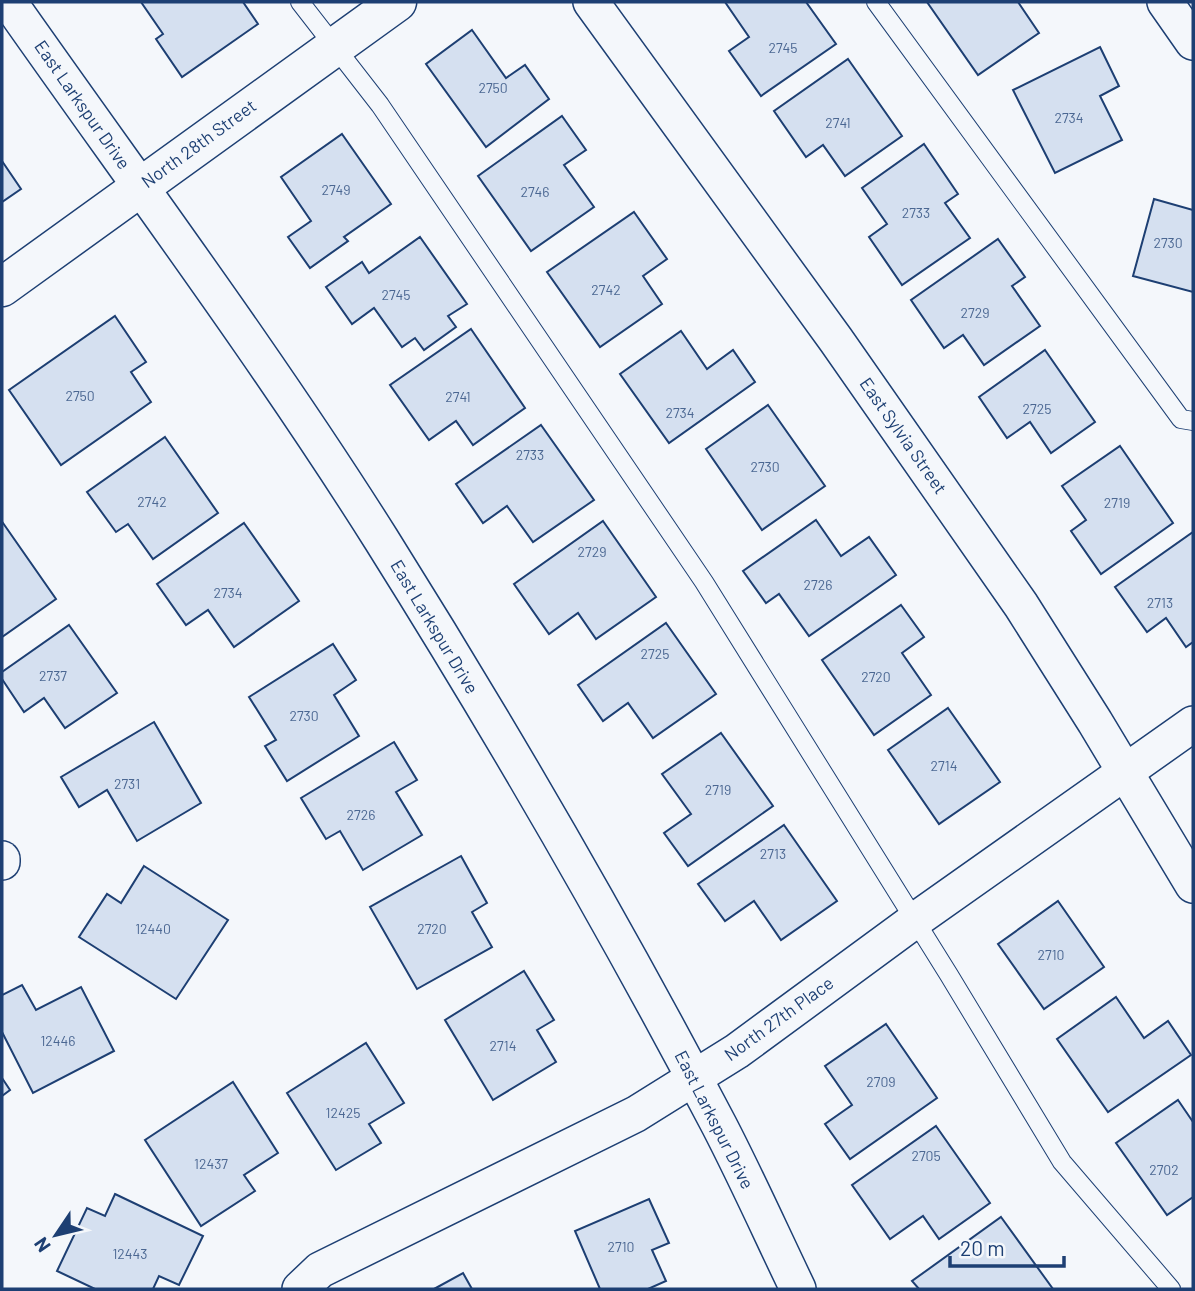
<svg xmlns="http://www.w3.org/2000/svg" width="1195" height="1291" viewBox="0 0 1195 1291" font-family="Barlow,sans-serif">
  <rect width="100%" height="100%" fill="#f4f7fb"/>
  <g fill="#d5e0f0" stroke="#1d3f73" stroke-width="2">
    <path d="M141,2H243L258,24L182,77L156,39L163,34Z"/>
    <path d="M725,2H806L836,44L761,96L729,51L749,37Z"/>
    <path d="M927,2H1018L1039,33L978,75Z"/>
    <path d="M472,30L506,78L525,65L549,99L486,147L426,64Z"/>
    <path d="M1100,47L1119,86L1100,96L1122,140L1055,173L1013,90Z"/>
    <path d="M848,59L902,136L845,176L823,145L806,157L774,111Z"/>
    <path d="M562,116L586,150L564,165L594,207L531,251L478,176Z"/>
    <path d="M342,134L391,204L344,237L348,241L310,268L288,237L311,221L281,177Z"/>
    <path d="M924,144L958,194L945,203L970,238L902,285L869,237L887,224L862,188Z"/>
    <path d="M2,161L21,189L2,202Z"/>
    <path d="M1154,199L1193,210V292L1133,276Z"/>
    <path d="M634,212L667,259L643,276L662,304L600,347L547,272Z"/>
    <path d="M420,237L467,304L448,316L456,327L424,350L415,338L402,347L374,308L352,324L326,287L362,262L369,273Z"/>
    <path d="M998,239L1025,277L1012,286L1040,326L984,365L963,335L944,348L911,300Z"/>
    <path d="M115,316L146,362L131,372L151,402L61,465L9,390Z"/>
    <path d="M471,329L525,408L473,445L456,421L429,440L390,385Z"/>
    <path d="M681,331L707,369L733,350L755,382L669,443L620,374Z"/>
    <path d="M1045,350L1095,422L1051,453L1030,422L1007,438L979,397Z"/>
    <path d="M768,405L825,486L762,530L706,449Z"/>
    <path d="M541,425L594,500L533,542L507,506L483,523L456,484Z"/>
    <path d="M165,437L218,513L153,559L128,524L116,532L87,492Z"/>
    <path d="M1120,446L1173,523L1101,574L1071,531L1086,520L1062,486Z"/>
    <path d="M816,520L841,556L869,537L896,575L809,636L779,594L766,603L743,571Z"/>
    <path d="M603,521L656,597L596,639L578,613L549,634L514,584Z"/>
    <path d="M3,523L56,599L2,637V524Z"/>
    <path d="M244,523L299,601L234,647L208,610L186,625L157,584Z"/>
    <path d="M1193,532V642L1186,647L1166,618L1147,632L1115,587Z"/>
    <path d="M901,605L924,637L902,653L931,695L874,735L822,660Z"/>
    <path d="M666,623L716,694L653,738L628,703L603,721L578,685Z"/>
    <path d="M69,625L117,693L65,728L44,698L24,712L2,679V672Z"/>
    <path d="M333,644L356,680L334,695L359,736L287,781L265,746L276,740L249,697Z"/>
    <path d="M948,708L1000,782L939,824L888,750Z"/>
    <path d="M154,722L201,803L137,841L107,790L79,807L61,777Z"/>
    <path d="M721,733L773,806L688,866L664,833L691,814L662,774Z"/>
    <path d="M394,742L417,780L396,792L422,835L363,870L340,831L326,839L301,798Z"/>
    <path d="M784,825L837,901L781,940L754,901L725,921L698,884Z"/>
    <path d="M461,856L487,903L472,912L492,947L417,989L370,907Z"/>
    <path d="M144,866L228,920L176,999L79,937L107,894L121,903Z"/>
    <path d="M1058,901L1104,967L1044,1009L998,944Z"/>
    <path d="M524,971L554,1020L537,1030L556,1062L493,1100L445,1020Z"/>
    <path d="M22,985L36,1010L81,987L114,1051L33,1093L2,1032V995Z"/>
    <path d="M1116,997L1144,1038L1168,1021L1191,1055L1108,1112L1057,1039Z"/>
    <path d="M886,1024L937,1098L850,1159L825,1124L852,1105L825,1066Z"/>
    <path d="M366,1043L404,1103L369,1124L381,1143L336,1170L287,1093Z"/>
    <path d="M2,1078L10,1090L2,1096Z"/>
    <path d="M233,1082L278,1153L244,1175L255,1191L201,1226L145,1140Z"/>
    <path d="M1178,1100L1193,1122V1197L1167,1215L1116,1143Z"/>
    <path d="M936,1126L990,1203L939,1239L923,1216L890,1239L852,1185Z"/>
    <path d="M115,1194L203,1236L179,1285L159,1276L153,1289H95L57,1271L87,1208L105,1216Z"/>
    <path d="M649,1199L669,1243L652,1250L666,1281L648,1289H600L575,1231Z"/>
    <path d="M1001,1217L1053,1289H919L912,1281Z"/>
    <path d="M463,1273L472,1289H434Z"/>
  </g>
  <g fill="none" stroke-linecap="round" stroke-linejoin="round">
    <g stroke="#1d3f73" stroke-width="20">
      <g id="lane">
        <path d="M300,2L380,105L704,582L949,975L1062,1162L1171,1289"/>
        <path d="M876,2L1181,419L1193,421"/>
      </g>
    </g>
    <g stroke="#1d3f73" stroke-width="38">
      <g id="street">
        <path d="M9,2C134,180 265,355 381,539C501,730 614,925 719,1125C747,1179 772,1235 798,1289"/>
        <path d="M591,2L836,340L1021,605L1095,722L1193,885"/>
        <path d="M1165,2L1193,42"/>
        <path d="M2,859V862"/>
        <path d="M300,1289L320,1270L636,1114L737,1051L914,921L1193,724"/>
      </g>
    </g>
    <g stroke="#1d3f73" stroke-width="41">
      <path id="secondary" d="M2,287L397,2"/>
    </g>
    <use href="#lane" stroke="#f4f7fb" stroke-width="18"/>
    <use href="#street" stroke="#f4f7fb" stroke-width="35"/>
    <use href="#secondary" stroke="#f4f7fb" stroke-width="38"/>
  </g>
  <g text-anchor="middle" stroke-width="5" stroke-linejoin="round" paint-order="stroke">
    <g font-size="14" fill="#4b6792">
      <text x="783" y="53">2745</text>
      <text x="493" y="93">2750</text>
      <text x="1069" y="123">2734</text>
      <text x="838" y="128">2741</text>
      <text x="336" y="195">2749</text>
      <text x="535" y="197">2746</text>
      <text x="916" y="218">2733</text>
      <text x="1168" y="248">2730</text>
      <text x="606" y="295">2742</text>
      <text x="396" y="300">2745</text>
      <text x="975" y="318">2729</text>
      <text x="80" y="401">2750</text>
      <text x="458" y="402">2741</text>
      <text x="1037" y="414">2725</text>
      <text x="680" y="418">2734</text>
      <text x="530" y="460">2733</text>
      <text x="765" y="472">2730</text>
      <text x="152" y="507">2742</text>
      <text x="1117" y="508">2719</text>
      <text x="592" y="557">2729</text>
      <text x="818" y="590">2726</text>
      <text x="228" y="598">2734</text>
      <text x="1160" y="608">2713</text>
      <text x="655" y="659">2725</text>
      <text x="53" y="681">2737</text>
      <text x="876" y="682">2720</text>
      <text x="304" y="721">2730</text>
      <text x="944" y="771">2714</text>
      <text x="127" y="789">2731</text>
      <text x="718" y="795">2719</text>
      <text x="361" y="820">2726</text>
      <text x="773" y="859">2713</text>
      <text x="153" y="934">12440</text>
      <text x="432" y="934">2720</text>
      <text x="1051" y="960">2710</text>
      <text x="58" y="1046">12446</text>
      <text x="503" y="1051">2714</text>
      <text x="881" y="1087">2709</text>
      <text x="343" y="1118">12425</text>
      <text x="926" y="1161">2705</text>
      <text x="211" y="1169">12437</text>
      <text x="1164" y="1175">2702</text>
      <text x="621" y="1252">2710</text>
      <text x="130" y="1259">12443</text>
    </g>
    <g font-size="18" fill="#1d3f73" stroke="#f4f7fb">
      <text transform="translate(82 105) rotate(55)" y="6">East Larkspur Drive</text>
      <text transform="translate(199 144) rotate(-36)" y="6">North 28th Street</text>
      <text transform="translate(903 436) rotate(55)" y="6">East Sylvia Street</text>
      <text transform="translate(434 627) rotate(59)" y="6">East Larkspur Drive</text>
      <text transform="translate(779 1019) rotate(-36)" y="6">North 27th Place</text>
      <text transform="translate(714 1120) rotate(63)" y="6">East Larkspur Drive</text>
    </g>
  </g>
  <rect width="1195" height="1291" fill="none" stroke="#1d3f73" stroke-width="7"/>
  <g transform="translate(56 1235) rotate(235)" stroke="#f4f7fb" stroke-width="5" paint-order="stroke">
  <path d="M0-5L12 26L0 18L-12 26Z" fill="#1d3f73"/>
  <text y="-10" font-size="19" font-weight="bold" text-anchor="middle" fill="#1d3f73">N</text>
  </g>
  <path d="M950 1256v10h114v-10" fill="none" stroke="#1d3f73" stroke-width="3.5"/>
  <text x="960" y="1256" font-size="21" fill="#1d3f73" stroke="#f4f7fb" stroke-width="5" paint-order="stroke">20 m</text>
</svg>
